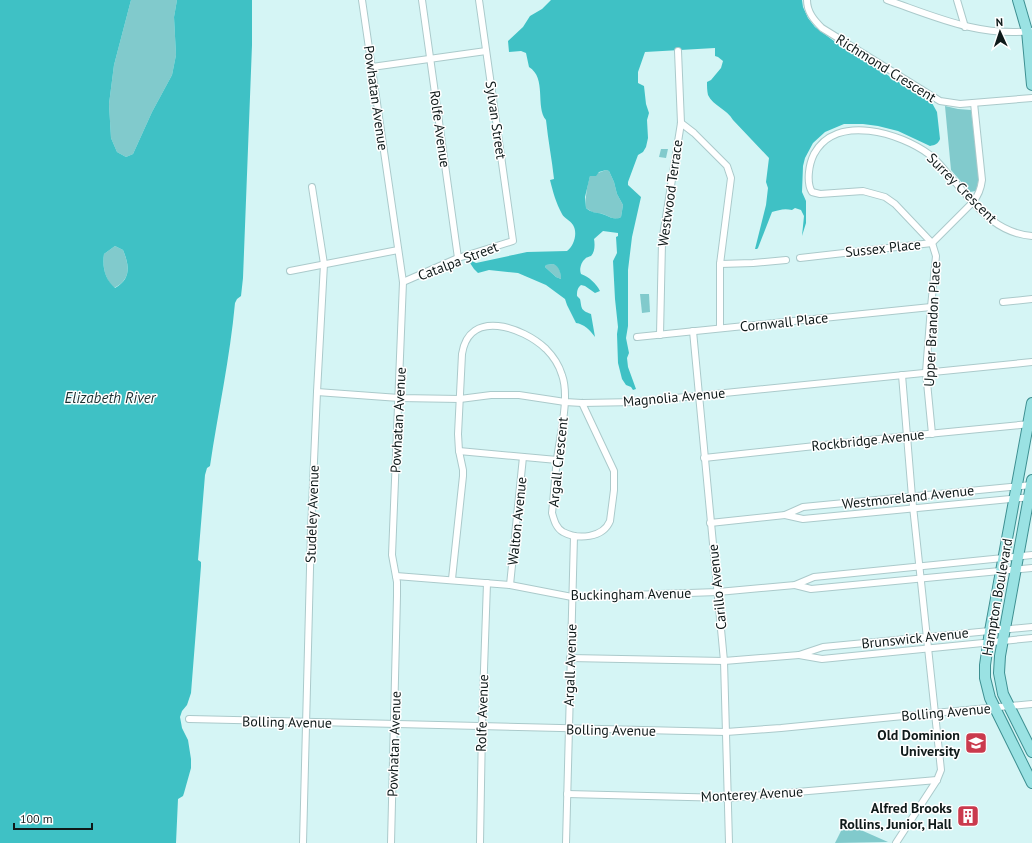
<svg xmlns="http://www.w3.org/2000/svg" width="1032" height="843" viewBox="0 0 1032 843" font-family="'PT Sans',sans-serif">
  <rect width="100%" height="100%" fill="#d5f5f5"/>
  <g fill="#81cacc">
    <path d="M131,0H177L174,17L176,55L172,75L152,112L133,154L126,157L117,152L111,138L109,104L114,65Z"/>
    <path d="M945,106L958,109L971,110L979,178L976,191L970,192L951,170Z"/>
    <path d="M661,149H668L666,158L659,157Z"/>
    <path d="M606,170L609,171L614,182L617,194L623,205L621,217L617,219L612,218L603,214L592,212L586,208C585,197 587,187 590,176Z"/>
    <path d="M115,246L123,250C129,265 132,279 114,288C105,279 102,267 104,254Z"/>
    <path d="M553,264C560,266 561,273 561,279L556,277L545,267L546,265Z"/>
    <path d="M640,294H649L650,312L642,313Z"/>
    <path d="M845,823L888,842L835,843Z"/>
  </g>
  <g fill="#3fc1c5" fill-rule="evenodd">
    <path d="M0,0H131L114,65L109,104L111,138L117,152L126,157L133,154L152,112L172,75L176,55L174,17L177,0H252V45L243,278L241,296L237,299L235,303C230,358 218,412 210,466L207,468L205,475L198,560L201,562V566L191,693L187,705L182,711L180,717L182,728L188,740L191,759V768L184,793L183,796L178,799L176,843H0ZM115,246L123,250C129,264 132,279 115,288C105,279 102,267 104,254Z"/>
    <path d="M551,0H802L803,7L808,18L815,27L838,44L932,103L937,112L940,139C938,144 935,145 930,146L898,131L878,126L863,124H844L825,132L813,143L805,158L803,166L802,192L806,201V223L802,236L804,216L801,210L795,208L792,210C784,208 779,210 772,212L758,248L757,249H755L766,205L768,188L766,182L769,158L733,120C727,109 713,106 708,95C707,91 707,86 707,82L711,80L721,68L723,61L718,57L715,56V48L645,52L638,72V83L644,86L646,104L649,113L647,120L648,138L646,147L643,152L638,155L628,182V185L641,197L632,237L628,270V326L626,338L629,353L627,358L628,367L636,389L633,390L631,387L626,385L622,379L618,363L617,334L618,327L615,299L613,261L617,253L616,237L618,236V233L603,231L594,239C595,244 595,252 591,256C589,257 586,257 585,259C581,262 579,270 581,274C589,277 596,283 600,291L595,293L585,286L581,285C577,288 577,292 577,296L580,299C582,308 580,310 591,314L595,337C590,330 584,324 576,323L567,305L565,299L546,285L518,273L489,270L478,273L474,269L470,263L472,261L476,263L527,252L567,251C574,246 578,233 573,225C570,220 564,218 562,214C556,203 553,192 550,180L554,179C552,160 548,140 546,120C535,107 547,78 529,67L526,53L521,51L509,52L508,41L523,27L530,16L542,9ZM606,170L609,171L614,182L617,194L623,205L621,217C614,221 609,216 602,214C596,212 591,213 586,208L585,197L590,176H596L599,172ZM553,264C559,266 561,273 561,279L556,277L545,267L546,265Z"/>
  </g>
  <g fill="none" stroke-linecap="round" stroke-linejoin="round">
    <g stroke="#abcacb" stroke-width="8">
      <g id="minor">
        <path d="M362,0L403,282L392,555L397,582V596L391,843"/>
        <path d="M422,0L458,258"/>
        <path d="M807,0C807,12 814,20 822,28L940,101L960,104L1032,98"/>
        <path d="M887,0C936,17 979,37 1032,31"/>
        <path d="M957,0L965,27"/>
        <path d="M372,67L486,51"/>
        <path d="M681,123L694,133L727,166L731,178L720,264V328"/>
        <path d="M800,258L932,243L973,202C978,196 981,188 982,180L974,103"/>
        <path d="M720,264L753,263L786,260"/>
        <path d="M290,271L398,250"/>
        <path d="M403,282L458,258L513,241L479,0"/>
        <path d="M1003,302L1032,299"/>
        <path d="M693,331L724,661L729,843"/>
        <path d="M660,335L662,242L681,123L678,51"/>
        <path d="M637,337L931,307"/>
        <path d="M317,392L399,398L460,399L491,395H519L565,402L582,403L636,402L1032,362"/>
        <path d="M932,434L926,372L931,307L936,256L932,243L895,204L885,197L863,191L820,194L812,192C806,182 809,164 814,154C836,113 901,133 930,155C937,160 942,167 947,173C972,200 992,233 1032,236"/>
        <path d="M459,451L557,460"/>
        <path d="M704,458L907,436L1030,424"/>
        <path d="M785,515L803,519L1032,497"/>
        <path d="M710,523L785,515L803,507L1032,485"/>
        <path d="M396,576L510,585L572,597L718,592L795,585L814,577L1032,555"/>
        <path d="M452,579L463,476V470L459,451L458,434L462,354C469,308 523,327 546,349C553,356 559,365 562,375C570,397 560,435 557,459C555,477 554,495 552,513C554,520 556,528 563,532C578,540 603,538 610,521L614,490V471L582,403"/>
        <path d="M510,585L523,457"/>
        <path d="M795,585L811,589L1032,568"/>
        <path d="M799,655L822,659L1032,638"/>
        <path d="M570,658L724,661L799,655L823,647L1032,627"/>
        <path d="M189,719L726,732L781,728L934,713L1032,704"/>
        <path d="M567,794L728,798L937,780"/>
        <path d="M303,843L311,530L317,392L324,264L312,187"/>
        <path d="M480,843L482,727L487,583"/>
        <path d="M566,843L574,536"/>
        <path d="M896,843L937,780L941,770L912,497L902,375"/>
      </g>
    </g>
    <g stroke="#3d8f91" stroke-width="12">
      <g id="primary">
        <path d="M1018,0L1027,31L1032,85"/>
        <path d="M1032,403L990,631L985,665V678L990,698L1032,783"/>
        <path d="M1032,480L1000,656L999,673L1003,694L1032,752"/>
      </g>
    </g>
    <use href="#minor" stroke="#fff" stroke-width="6"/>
    <use href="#primary" stroke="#9ae2e3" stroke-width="10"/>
  </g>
  <defs>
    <g id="university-square" transform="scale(1.15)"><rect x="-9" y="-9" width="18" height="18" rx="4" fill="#ca3a4d" stroke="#fff"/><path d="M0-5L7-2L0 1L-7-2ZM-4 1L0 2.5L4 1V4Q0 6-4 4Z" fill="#fff"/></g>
    <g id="building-square" transform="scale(1.15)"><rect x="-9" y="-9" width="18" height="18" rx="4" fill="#ca3a4d" stroke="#fff"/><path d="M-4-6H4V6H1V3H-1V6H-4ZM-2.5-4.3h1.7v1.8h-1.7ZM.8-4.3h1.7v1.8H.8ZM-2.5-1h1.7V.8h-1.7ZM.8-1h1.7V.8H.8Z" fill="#fff"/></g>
  </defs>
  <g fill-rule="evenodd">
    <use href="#university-square" x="976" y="743"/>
    <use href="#building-square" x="968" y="816"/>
  </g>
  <g text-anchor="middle" stroke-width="3" stroke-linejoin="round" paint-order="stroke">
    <g font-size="14" fill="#0f1a1a" stroke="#fff">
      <text transform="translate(886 68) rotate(32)" y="5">Richmond Crescent</text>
      <text transform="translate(376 98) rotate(82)" y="5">Powhatan Avenue</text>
      <text transform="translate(496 120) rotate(82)" y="5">Sylvan Street</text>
      <text transform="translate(440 129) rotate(82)" y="5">Rolfe Avenue</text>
      <text transform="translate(962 188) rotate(45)" y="5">Surrey Crescent</text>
      <text transform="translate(670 193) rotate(-82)" y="5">Westwood Terrace</text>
      <text transform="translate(883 248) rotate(-6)" y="5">Sussex Place</text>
      <text transform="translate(458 261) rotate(-21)" y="5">Catalpa Street</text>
      <text transform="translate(784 322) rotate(-6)" y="5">Cornwall Place</text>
      <text transform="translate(932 324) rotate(-87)" y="5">Upper Brandon Place</text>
      <text transform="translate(674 397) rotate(-5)" y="5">Magnolia Avenue</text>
      <text transform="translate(398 420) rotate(-87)" y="5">Powhatan Avenue</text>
      <text transform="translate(868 440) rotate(-6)" y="5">Rockbridge Avenue</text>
      <text transform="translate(558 462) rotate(-84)" y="5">Argall Crescent</text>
      <text transform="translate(908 497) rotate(-6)" y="5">Westmoreland Avenue</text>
      <text transform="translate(312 514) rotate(-88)" y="5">Studeley Avenue</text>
      <text transform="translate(517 521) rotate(-84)" y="5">Walton Avenue</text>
      <text transform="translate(717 587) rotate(-96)" y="5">Carillo Avenue</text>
      <text transform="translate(631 594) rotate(-1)" y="5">Buckingham Avenue</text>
      <text transform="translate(997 597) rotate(-80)" y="5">Hampton Boulevard</text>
      <text transform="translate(915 638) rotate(-6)" y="5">Brunswick Avenue</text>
      <text transform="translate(570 665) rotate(-88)" y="5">Argall Avenue</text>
      <text transform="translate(946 712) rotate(-5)" y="5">Bolling Avenue</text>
      <text transform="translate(482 713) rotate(-88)" y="5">Rolfe Avenue</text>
      <text transform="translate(287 722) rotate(1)" y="5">Bolling Avenue</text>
      <text transform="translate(611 730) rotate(1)" y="5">Bolling Avenue</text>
      <text transform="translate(394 744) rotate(-88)" y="5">Powhatan Avenue</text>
      <text transform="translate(752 794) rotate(-3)" y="5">Monterey Avenue</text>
    </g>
    <g font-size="14" font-weight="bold" fill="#0f1a1a" stroke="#fff" text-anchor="end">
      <text x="960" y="740">Old Dominion<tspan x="960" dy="16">University</tspan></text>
      <text x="952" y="813">Alfred Brooks<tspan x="952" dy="16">Rollins, Junior, Hall</tspan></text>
    </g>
    <g font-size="15" font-style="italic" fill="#1b3132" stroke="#fff">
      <text x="110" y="403">Elizabeth River</text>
    </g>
  </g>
  <g transform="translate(1000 32) rotate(357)" stroke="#ffffff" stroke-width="3" paint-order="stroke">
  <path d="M0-3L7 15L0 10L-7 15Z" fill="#0f1a1a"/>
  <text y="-6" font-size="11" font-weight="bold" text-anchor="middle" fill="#0f1a1a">N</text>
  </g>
  <path d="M14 823v6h78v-6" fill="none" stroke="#0f1a1a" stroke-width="2"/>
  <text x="20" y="823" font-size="12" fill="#0f1a1a" stroke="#ffffff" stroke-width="3" paint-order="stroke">100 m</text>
</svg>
